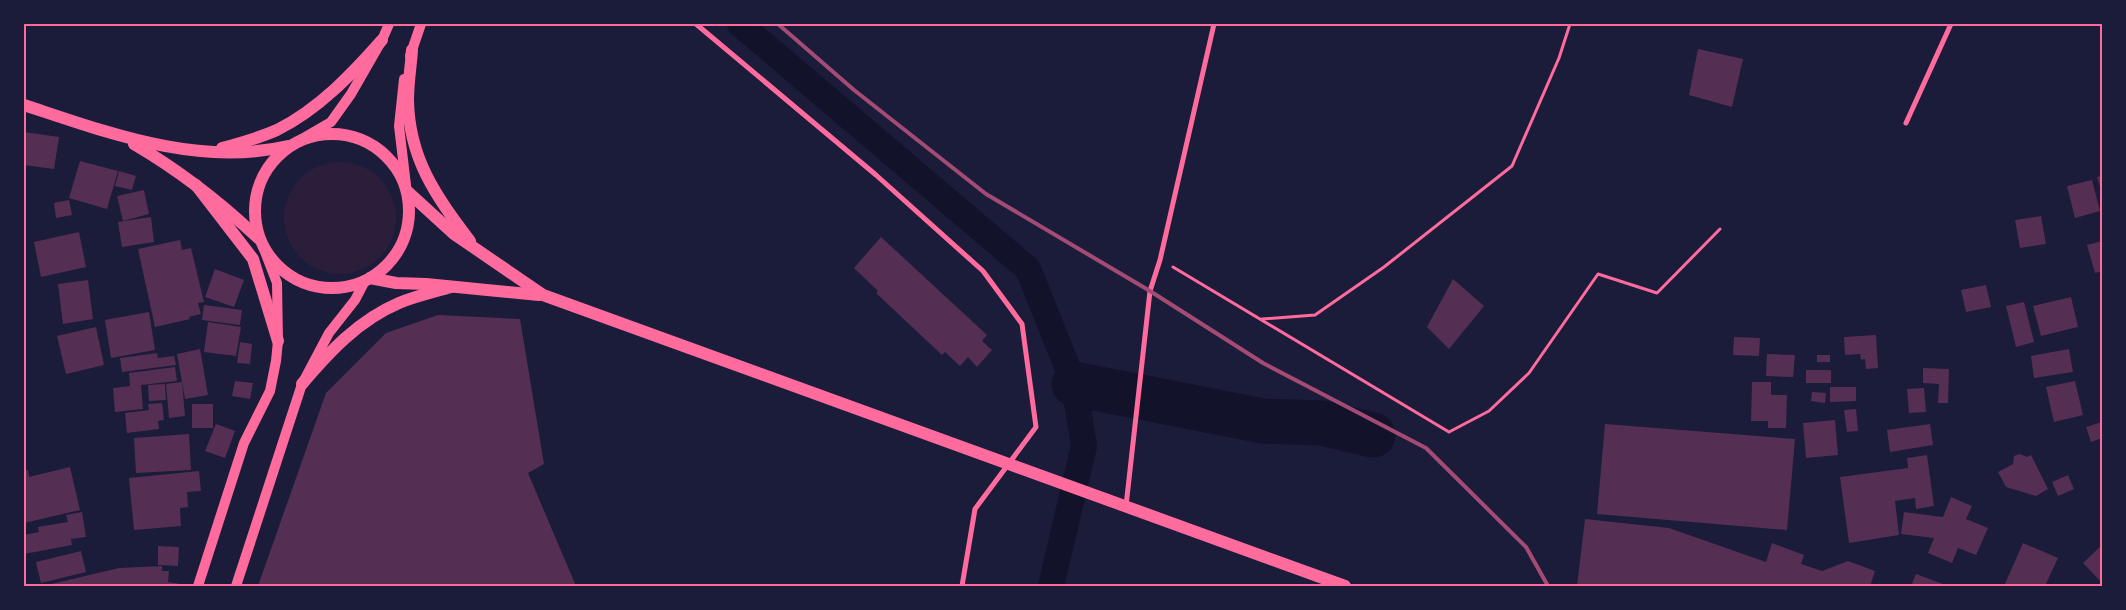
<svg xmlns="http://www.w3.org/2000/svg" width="2126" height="610" viewBox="0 0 2126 610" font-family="Montserrat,sans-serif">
  <rect width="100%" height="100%" fill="#1b1b3a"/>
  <circle fill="#2a1e3b" cx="340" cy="218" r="56"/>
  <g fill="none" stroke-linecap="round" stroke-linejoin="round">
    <path stroke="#12122b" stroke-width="26" d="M740,24L1028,269L1074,384L1084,446L1051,586"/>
    <path stroke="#12122b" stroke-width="45" d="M1074,384L1263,421L1322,423L1373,435"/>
  </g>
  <g fill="#542f53">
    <path d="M1698,49L1743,59L1732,107L1689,95Z"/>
    <path d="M24,132L59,137L54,169L24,165Z"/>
    <path d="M80,161L118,171L107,209L69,198Z"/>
    <path d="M119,171L136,176L132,190L115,186Z"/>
    <path d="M2102,176V193L2097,177Z"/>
    <path d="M2092,180L2100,211L2075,218L2067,186Z"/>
    <path d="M144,190L149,214L123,221L117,196Z"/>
    <path d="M69,200L72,215L56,218L54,203Z"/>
    <path d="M2041,216L2046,244L2020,248L2015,220Z"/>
    <path d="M151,217L154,242L122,247L118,222Z"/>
    <path d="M79,232L86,267L41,277L34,242Z"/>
    <path d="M881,237L987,335L982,341L992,350L977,367L968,357L960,366L945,352L942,355L876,293L878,291L854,268Z"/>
    <path d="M180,240L182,250L191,248L204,302L198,303L201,314L189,317L190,319L155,327L138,249Z"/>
    <path d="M2102,241V271L2095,273L2087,245Z"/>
    <path d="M215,269L244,280L234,307L205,297Z"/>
    <path d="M1453,279L1484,306L1449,349L1427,327Z"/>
    <path d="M88,280L93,319L63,324L58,284Z"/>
    <path d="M1986,285L1991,307L1966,312L1961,290Z"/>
    <path d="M2071,297L2078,327L2041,336L2033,306Z"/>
    <path d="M2024,302L2034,342L2016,347L2006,306Z"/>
    <path d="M204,305L242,310L240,325L202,320Z"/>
    <path d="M149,312L155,350L111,358L105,320Z"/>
    <path d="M438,315L520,319L544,464L528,473L576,586H258L326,393L386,333Z"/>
    <path d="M208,322L241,327L236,356L204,352Z"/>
    <path d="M96,327L104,365L66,374L57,336Z"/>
    <path d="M1876,335L1878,368L1866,369L1865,359L1861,360L1860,354L1845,355L1844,337Z"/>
    <path d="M1734,337L1760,338L1759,356L1733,355Z"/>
    <path d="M240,342L252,344L250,364L237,363Z"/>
    <path d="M200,349L208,395L185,399L177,354Z"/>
    <path d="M2069,349L2073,372L2034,378L2031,356Z"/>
    <path d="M157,353L158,358L174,356L176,365L122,372L120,358Z"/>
    <path d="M1767,354L1795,355L1793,377L1766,376Z"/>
    <rect x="1817" y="355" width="13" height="7"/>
    <path d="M175,367L177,381L141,385L143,409L115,412L113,388L130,386L129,373Z"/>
    <path d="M1923,368L1949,369L1948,403H1938L1939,384L1923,383Z"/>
    <rect x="1806" y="370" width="25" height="13"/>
    <path d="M235,381L253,383L250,399L232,396Z"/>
    <path d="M2075,381L2083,415L2054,422L2046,387Z"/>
    <path d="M182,382L185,416L169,418L166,384Z"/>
    <path d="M1752,382H1771V395H1787L1786,428H1768V421H1751Z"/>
    <path d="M165,384L166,400L149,401L148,385Z"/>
    <path d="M1830,387H1856V401L1830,402Z"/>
    <path d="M1924,388L1926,412L1909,413L1907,389Z"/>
    <path d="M1812,392L1826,393L1825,403L1811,401Z"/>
    <path d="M162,403L164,420L158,421L159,429L127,433L125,413L149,410L148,404Z"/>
    <rect x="192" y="404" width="21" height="24"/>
    <path d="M1856,409L1858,431L1847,432L1844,410Z"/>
    <path d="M1835,420L1838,455L1806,458L1803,423Z"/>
    <path d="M2102,422V438L2091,442L2086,427Z"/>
    <path d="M216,424L235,431L225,458L205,451Z"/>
    <path d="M1605,424L1795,439L1787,530L1597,514Z"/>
    <path d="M1930,424L1933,445L1890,452L1887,430Z"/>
    <path d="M189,434L191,470L136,473L134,438Z"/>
    <path d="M2020,454L2027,457L2031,455L2048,489L2036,496L2006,487L1998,472L2013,464L2014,456Z"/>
    <path d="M1927,455L1934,506L1916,509L1915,498L1895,501L1899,535L1849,543L1840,477L1908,468L1907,458Z"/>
    <path d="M70,467L80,510L24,523V471L28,470L29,477Z"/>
    <path d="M199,471L201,491L187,492L188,507L180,508L181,526L134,530L129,478Z"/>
    <path d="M2068,475L2074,489L2058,496L2052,482Z"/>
    <path d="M1951,497L1972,506L1966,519L1988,528L1976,555L1958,548L1952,563L1928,553L1934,538L1901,534L1904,512L1943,517Z"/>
    <path d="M82,512L86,537L71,539L72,545L24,554V535L39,532L38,527L68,522L66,515Z"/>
    <path d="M1585,519L1669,528L1766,562L1772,543L1804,555L1801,564L1822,571L1848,561L1875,571L1870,586H1577Z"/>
    <path d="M2023,543L2058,558L2045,586H2004Z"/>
    <path d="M2102,545V583L2083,563Z"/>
    <path d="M158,546L179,547L178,566L158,565Z"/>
    <path d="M81,551L86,572L41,583L36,562Z"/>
    <path d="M162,566V571H169L168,582L181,584L180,586H43L119,568Z"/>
    <path d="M1916,574L1948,586H1911Z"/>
  </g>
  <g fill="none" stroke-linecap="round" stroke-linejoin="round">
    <g stroke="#ff6b9d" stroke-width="3">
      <path d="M1173,267L1449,432L1489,411L1529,373L1598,274L1657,293L1720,229"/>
      <path d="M1262,319L1315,315L1384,267L1512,166L1559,58L1570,24"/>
    </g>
    <g stroke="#ff6b9d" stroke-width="5">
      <path d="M696,24L876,175L983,271L1022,324L1036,427L975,509L962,586"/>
      <path d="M1906,123L1951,24"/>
      <path d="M1126,506L1150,291L1160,260L1214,24"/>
    </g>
    <g stroke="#ff6b9d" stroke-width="10">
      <path d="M410,56L421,24"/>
      <path d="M404,79L399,126L406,185"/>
      <path d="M300,140L331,122L351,94L382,40L389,24"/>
      <path d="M198,586L244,443L270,391L276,361L278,341L277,283L262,244"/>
      <path d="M236,586L302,384L329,333L355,300L365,281"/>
    </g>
    <g stroke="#ff6b9d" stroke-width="12">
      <path d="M412,50C411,66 408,83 408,100C409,159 436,196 470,241"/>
      <path d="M24,105C109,133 198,167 288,146"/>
      <circle cx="332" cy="211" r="77"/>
      <path d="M134,144C180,171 220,202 258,238"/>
      <path d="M222,148C241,143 259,138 277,130C319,109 352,74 382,40"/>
      <path d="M196,185L253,259L278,341"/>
      <path d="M408,192L454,234L543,295L1345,586"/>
      <path d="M370,278L396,283L426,284L539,295"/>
      <path d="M302,384C330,351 359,320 399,303C416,296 434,292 451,287"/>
    </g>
    <path stroke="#a44b75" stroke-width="4" d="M778,24L854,90L986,194L1150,291L1263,363L1426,448L1526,547L1548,586"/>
  </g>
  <rect width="2126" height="610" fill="none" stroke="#1b1b3a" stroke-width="50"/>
  <rect x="25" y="25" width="2076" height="560" fill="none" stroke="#ff6b9d" stroke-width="2"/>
</svg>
